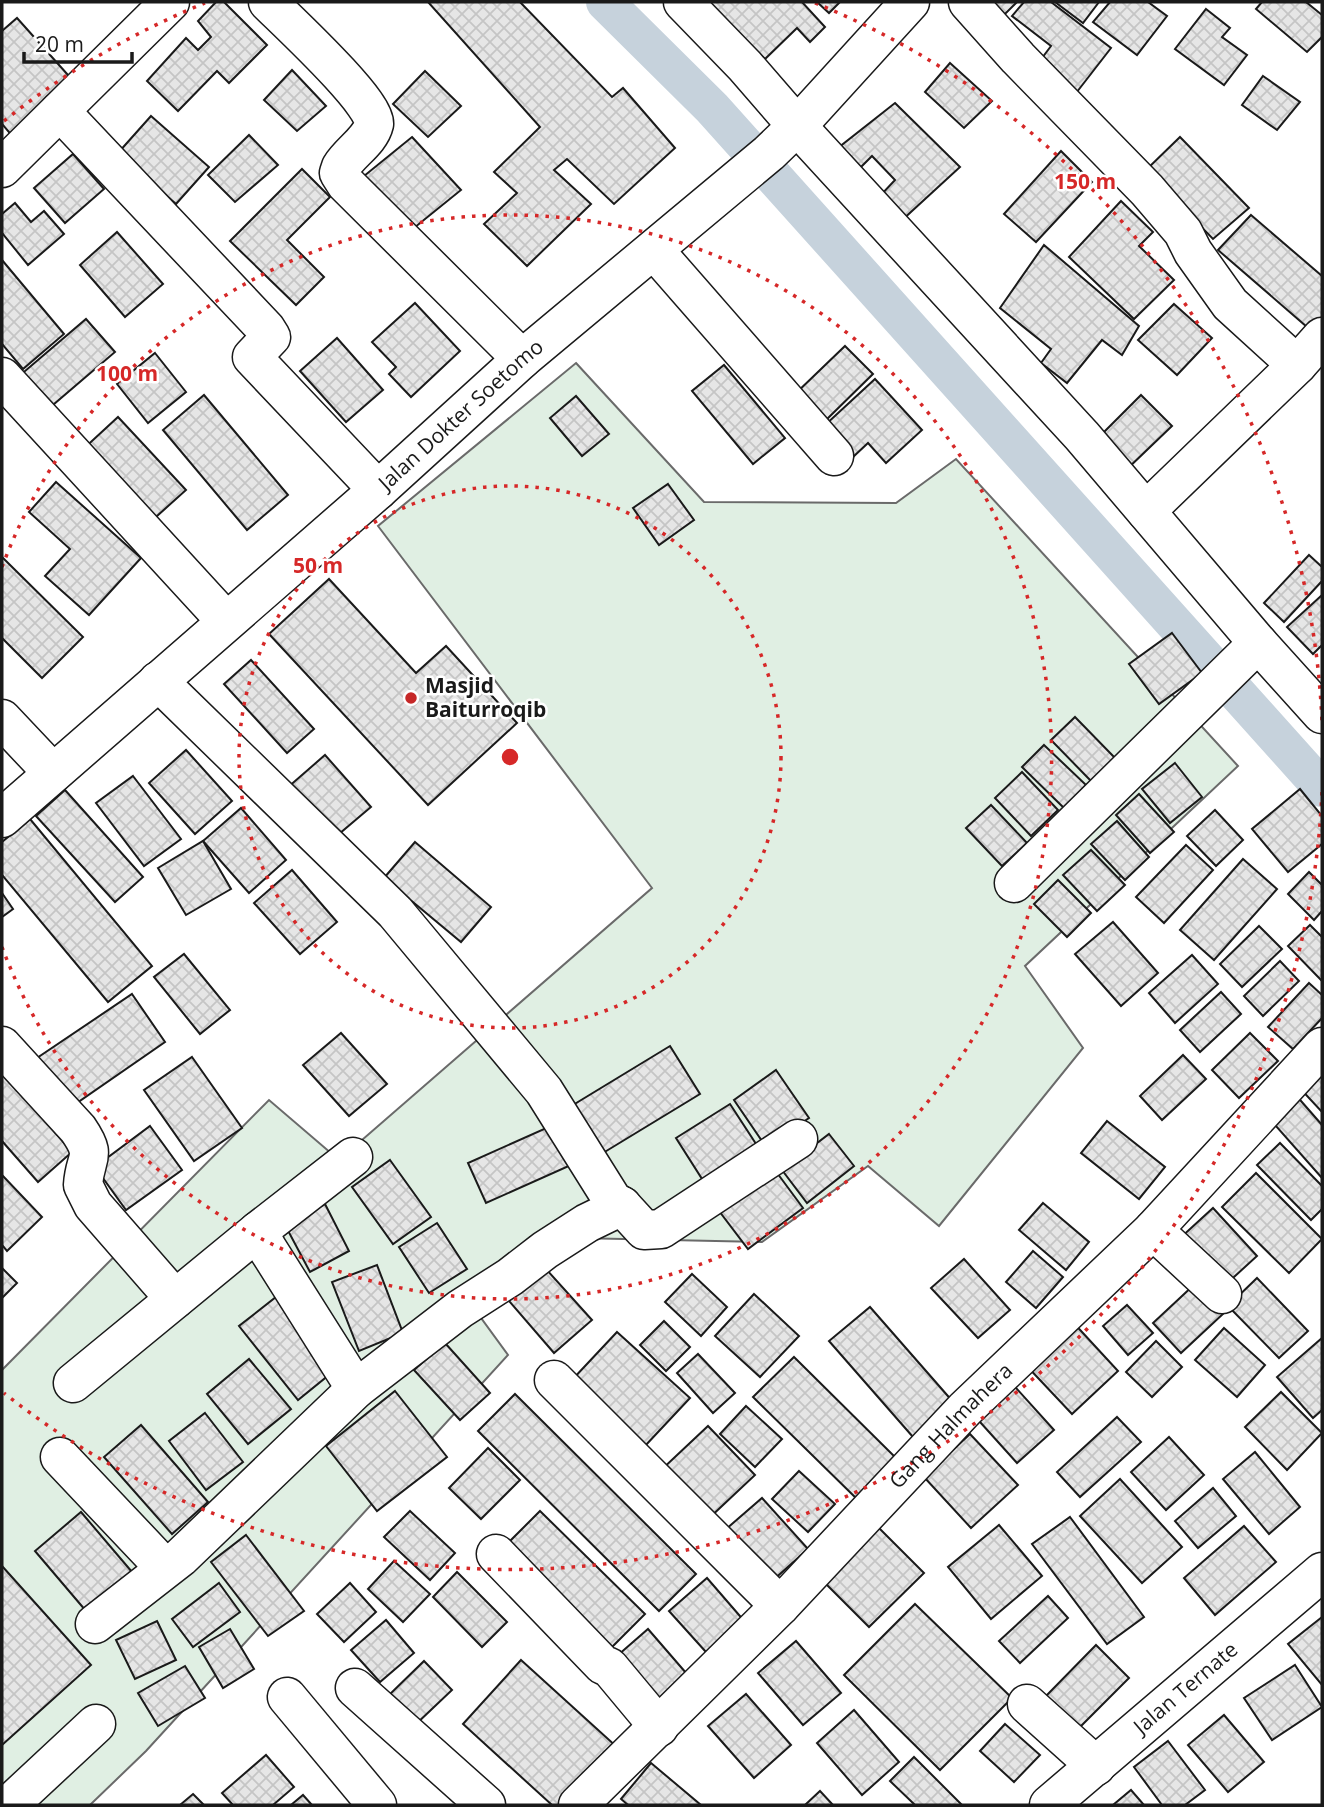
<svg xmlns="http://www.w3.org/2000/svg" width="1324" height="1807" viewBox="0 0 1324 1807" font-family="'Open Sans',sans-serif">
  <defs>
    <pattern id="building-cross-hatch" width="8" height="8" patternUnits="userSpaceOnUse" patternTransform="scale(1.75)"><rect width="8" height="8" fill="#e6e6e6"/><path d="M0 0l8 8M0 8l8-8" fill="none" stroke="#c5c5c5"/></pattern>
  </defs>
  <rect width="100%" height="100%" fill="#fff"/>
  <path fill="#e0efe3" stroke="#6a6a6a" stroke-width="2" d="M576,363L704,502L896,503L956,459L1238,766L1025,966L1083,1048L939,1226L868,1166L762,1242L530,1237L468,1300L508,1355L146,1751L90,1805H2V1370L269,1100L339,1160L652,888L378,526Z"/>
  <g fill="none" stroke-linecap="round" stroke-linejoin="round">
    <path stroke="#c6d2dc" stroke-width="38" d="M605,2L712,108L1322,788"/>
  </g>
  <g fill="url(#building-cross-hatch)" stroke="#1a1a1a" stroke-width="2">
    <path d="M216,2H224L267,45L229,83L217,71L178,111L147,81L186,38L198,50L211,37L198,21Z"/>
    <path d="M428,2H520L612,97L623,88L675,148L614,204L567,159L554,170L591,204L527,266L484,224L517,193L494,172L540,127Z"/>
    <path d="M704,2H802L825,27L810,42L797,28L765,59Z"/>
    <path d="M817,2H840L829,13Z"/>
    <path d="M989,2H1017L1004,15Z"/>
    <path d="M1024,2H1051L1111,48L1073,97L1033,70L1051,46L1012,16Z"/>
    <path d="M1055,2H1099L1083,23Z"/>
    <path d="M1110,2H1148L1167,16L1137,55L1093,22Z"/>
    <path d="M1262,2H1306L1322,15V37L1307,52L1256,9Z"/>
    <path d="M1206,9L1230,28L1222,37L1247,55L1224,85L1175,49Z"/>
    <path d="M17,18L76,84L14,138L2,124V31Z"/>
    <path d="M950,63L992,101L964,128L925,92Z"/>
    <path d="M292,70L326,106L297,131L264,100Z"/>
    <path d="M425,71L461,106L428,137L393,104Z"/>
    <path d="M1263,76L1300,102L1277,130L1242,105Z"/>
    <path d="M895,103L960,167L900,222L879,197L895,180L872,156L857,171L838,148Z"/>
    <path d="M151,116L209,167L176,204L118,153Z"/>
    <path d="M249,135L278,165L235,202L208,175Z"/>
    <path d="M412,137L461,190L414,228L364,176Z"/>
    <path d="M1180,137L1249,208L1213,239L1146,170Z"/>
    <path d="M1061,151L1092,182L1036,242L1004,214Z"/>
    <path d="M73,154L104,189L65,223L34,188Z"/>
    <path d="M302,169L330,197L287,240L324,277L296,305L230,241Z"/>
    <path d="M1121,201L1153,232L1139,246L1174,280L1134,319L1069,257Z"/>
    <path d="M15,203L31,222L44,211L64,234L28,265L2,233V214Z"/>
    <path d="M1251,215L1322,276V324L1314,333L1218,250Z"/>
    <path d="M117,232L163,284L125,317L80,265Z"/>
    <path d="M1044,245L1139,326L1122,355L1102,340L1067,383L1041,363L1051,349L1000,308Z"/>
    <path d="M2,260L64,334L23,369L2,344Z"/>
    <path d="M415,303L460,351L411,397L389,374L396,367L372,342Z"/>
    <path d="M1174,304L1212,338L1177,375L1138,340Z"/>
    <path d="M86,319L115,352L47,410L18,377Z"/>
    <path d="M337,338L383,390L346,422L300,371Z"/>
    <path d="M845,346L873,374L822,424L794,395Z"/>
    <path d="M155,353L186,392L148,423L117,384Z"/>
    <path d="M724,365L785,438L753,464L692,391Z"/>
    <path d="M875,379L922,430L886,463L868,443L853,457L824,426Z"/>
    <path d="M204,395L288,495L247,530L163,430Z"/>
    <path d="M1141,395L1172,426L1125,471L1095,441Z"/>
    <path d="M576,396L609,434L582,456L550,418Z"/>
    <path d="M118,417L186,490L147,525L80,452Z"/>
    <path d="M56,482L141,558L89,615L45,576L70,549L29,512Z"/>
    <path d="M668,484L694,520L659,545L633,508Z"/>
    <path d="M1309,555L1322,567V581L1284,622L1264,603Z"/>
    <path d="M2,557L83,637L42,678L2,638Z"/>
    <path d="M329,579L416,673L446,646L517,723L428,805L269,634Z"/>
    <path d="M1322,595V645L1313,654L1287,627Z"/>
    <path d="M1172,633L1202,673L1159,704L1129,664Z"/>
    <path d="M251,660L314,729L287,753L224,684Z"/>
    <path d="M1075,717L1116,759L1092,782L1051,740Z"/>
    <path d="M1044,745L1086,785L1064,808L1022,767Z"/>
    <path d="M186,750L232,801L195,834L149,783Z"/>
    <path d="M325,755L371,807L333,839L287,788Z"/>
    <path d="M1175,763L1202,797L1170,823L1142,789Z"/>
    <path d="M1022,772L1058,810L1031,836L995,798Z"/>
    <path d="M133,776L181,839L144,866L96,803Z"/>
    <path d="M1300,789L1322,816V844L1288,872L1252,829Z"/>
    <path d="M65,790L143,877L115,902L36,816Z"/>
    <path d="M1139,794L1174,832L1150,853L1116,815Z"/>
    <path d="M991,805L1027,843L1002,866L966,828Z"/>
    <path d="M241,808L286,860L249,893L203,841Z"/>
    <path d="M1215,810L1243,840L1216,866L1187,836Z"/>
    <path d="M30,819L152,966L108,1002L2,875V842Z"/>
    <path d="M1117,821L1149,857L1125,880L1091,844Z"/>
    <path d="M203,841L231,889L186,915L158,868Z"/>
    <path d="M415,842L491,907L461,942L384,878Z"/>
    <path d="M1186,845L1213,870L1164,923L1136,897Z"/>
    <path d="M1091,850L1125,885L1097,911L1063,875Z"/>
    <path d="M1243,859L1277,889L1214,960L1180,930Z"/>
    <path d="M292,870L337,922L300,954L254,903Z"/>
    <path d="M1309,872L1322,885V911L1314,920L1288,894Z"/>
    <path d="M1058,880L1091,913L1067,937L1034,904Z"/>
    <path d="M2,893L13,909L2,917Z"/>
    <path d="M1113,922L1158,973L1121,1006L1075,954Z"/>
    <path d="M1310,925L1322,937V981L1288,946Z"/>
    <path d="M1259,926L1282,949L1242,987L1220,964Z"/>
    <path d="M184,954L230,1010L200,1034L154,977Z"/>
    <path d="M1192,955L1218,984L1175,1023L1149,993Z"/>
    <path d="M1280,961L1299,981L1263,1016L1244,996Z"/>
    <path d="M1309,983L1322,995V1018L1293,1049L1268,1027Z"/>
    <path d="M1221,992L1241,1014L1200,1052L1180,1030Z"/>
    <path d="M132,994L165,1042L71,1107L37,1058Z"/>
    <path d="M341,1033L387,1084L349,1116L303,1065Z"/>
    <path d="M1250,1033L1278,1061L1239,1098L1212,1070Z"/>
    <path d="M670,1046L700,1094L603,1153L573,1105Z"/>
    <path d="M1183,1055L1206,1079L1162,1120L1140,1096Z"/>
    <path d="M192,1057L242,1128L194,1161L144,1090Z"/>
    <path d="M1322,1059V1112L1296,1084Z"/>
    <path d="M776,1070L809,1118L766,1147L734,1100Z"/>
    <path d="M2,1071L72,1152L38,1182L2,1141Z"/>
    <path d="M1294,1093L1322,1125V1178L1268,1117Z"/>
    <path d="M730,1104L758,1147L704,1182L676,1138Z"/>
    <path d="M1107,1121L1165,1167L1139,1199L1081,1153Z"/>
    <path d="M553,1125L571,1165L486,1203L468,1163Z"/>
    <path d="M150,1126L182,1170L126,1210L95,1167Z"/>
    <path d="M829,1134L854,1166L807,1203L782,1170Z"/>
    <path d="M1280,1143L1322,1186V1209L1311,1220L1257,1165Z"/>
    <path d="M390,1160L431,1217L393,1244L352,1187Z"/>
    <path d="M769,1162L803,1208L748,1249L713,1203Z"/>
    <path d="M1256,1173L1322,1239L1289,1273L1222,1207Z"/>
    <path d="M2,1175L42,1217L7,1251L2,1245Z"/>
    <path d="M1043,1203L1089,1242L1066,1270L1019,1230Z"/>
    <path d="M325,1204L349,1251L310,1272L285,1225Z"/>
    <path d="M1213,1208L1257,1256L1223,1287L1178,1240Z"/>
    <path d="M437,1223L467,1269L429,1293L399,1247Z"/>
    <path d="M1033,1251L1063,1277L1036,1308L1006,1282Z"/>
    <path d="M964,1259L1010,1310L978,1338L931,1288Z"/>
    <path d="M377,1265L403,1333L359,1351L332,1282Z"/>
    <path d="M2,1268L17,1283L2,1298Z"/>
    <path d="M546,1269L592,1320L554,1353L509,1301Z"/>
    <path d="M692,1274L727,1307L701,1336L665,1302Z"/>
    <path d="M1257,1278L1308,1331L1279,1358L1228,1306Z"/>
    <path d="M1196,1283L1224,1313L1181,1353L1153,1323Z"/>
    <path d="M754,1294L799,1336L760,1377L715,1336Z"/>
    <path d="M276,1297L335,1370L298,1400L239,1326Z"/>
    <path d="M1127,1305L1153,1333L1128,1355L1103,1326Z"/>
    <path d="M870,1307L954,1403L913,1437L829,1341Z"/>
    <path d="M1070,1319L1118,1371L1072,1414L1023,1362Z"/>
    <path d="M664,1321L690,1347L666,1371L640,1345Z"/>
    <path d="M1224,1328L1265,1365L1237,1397L1195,1360Z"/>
    <path d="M617,1332L690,1398L644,1447L571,1381Z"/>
    <path d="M1322,1338V1410L1313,1418L1277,1377Z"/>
    <path d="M1156,1341L1182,1367L1152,1397L1126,1372Z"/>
    <path d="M445,1343L490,1393L460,1420L414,1370Z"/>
    <path d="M698,1354L735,1393L713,1413L677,1373Z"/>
    <path d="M794,1357L898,1460L858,1500L753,1397Z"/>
    <path d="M249,1359L291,1409L248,1444L207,1394Z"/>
    <path d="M1008,1379L1054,1430L1017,1463L971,1412Z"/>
    <path d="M395,1391L447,1457L377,1511L326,1446Z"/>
    <path d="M1281,1392L1322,1433L1287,1470L1245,1427Z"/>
    <path d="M515,1394L696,1574L659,1611L478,1431Z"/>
    <path d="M746,1406L782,1439L755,1467L720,1434Z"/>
    <path d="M205,1413L243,1462L206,1490L169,1441Z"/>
    <path d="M1117,1417L1141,1442L1080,1497L1057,1472Z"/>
    <path d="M141,1425L208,1502L172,1534L104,1457Z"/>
    <path d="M708,1426L755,1475L706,1521L659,1472Z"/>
    <path d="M970,1434L1018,1485L971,1528L924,1477Z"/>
    <path d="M1169,1437L1204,1475L1166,1510L1131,1472Z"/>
    <path d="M488,1448L520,1480L481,1519L449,1488Z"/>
    <path d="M1255,1452L1300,1507L1269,1534L1223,1479Z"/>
    <path d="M799,1471L835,1504L808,1532L772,1499Z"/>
    <path d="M1120,1479L1182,1547L1142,1583L1080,1516Z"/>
    <path d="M1213,1488L1236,1516L1198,1548L1175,1521Z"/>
    <path d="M762,1498L808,1549L771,1582L725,1530Z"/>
    <path d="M410,1511L455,1553L430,1580L384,1537Z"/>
    <path d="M540,1511L645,1614L604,1655L499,1552Z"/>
    <path d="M81,1512L132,1572L86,1611L35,1551Z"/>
    <path d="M1070,1517L1144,1617L1107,1644L1032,1544Z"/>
    <path d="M875,1524L924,1573L869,1627L820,1578Z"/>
    <path d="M999,1525L1042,1576L991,1619L948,1567Z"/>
    <path d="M1244,1526L1276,1562L1215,1615L1184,1578Z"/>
    <path d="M246,1535L304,1611L268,1636L211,1562Z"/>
    <path d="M394,1561L430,1594L403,1622L368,1589Z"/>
    <path d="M2,1566L91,1665L2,1745Z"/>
    <path d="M457,1572L507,1622L482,1647L433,1597Z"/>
    <path d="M707,1578L752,1630L715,1662L669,1611Z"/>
    <path d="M219,1583L240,1612L193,1647L172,1619Z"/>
    <path d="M350,1583L376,1612L344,1642L317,1614Z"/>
    <path d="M1048,1596L1068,1618L1020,1663L999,1641Z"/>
    <path d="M915,1604L1012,1698L940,1770L844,1675Z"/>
    <path d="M1322,1617V1685L1288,1644Z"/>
    <path d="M386,1620L414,1653L380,1682L351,1650Z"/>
    <path d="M157,1621L176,1660L135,1679L116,1640Z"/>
    <path d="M230,1629L254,1669L223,1688L199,1647Z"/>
    <path d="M648,1629L693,1681L656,1714L610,1662Z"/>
    <path d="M796,1641L841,1693L803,1725L758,1673Z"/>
    <path d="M1096,1645L1129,1678L1079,1728L1046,1696Z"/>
    <path d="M521,1660L618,1748L565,1805H552L463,1724Z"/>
    <path d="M424,1661L452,1690L415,1725L387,1697Z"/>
    <path d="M1295,1665L1322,1707L1272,1740L1244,1698Z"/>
    <path d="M185,1666L205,1698L158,1726L138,1693Z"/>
    <path d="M746,1694L791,1745L754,1778L708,1726Z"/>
    <path d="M854,1710L899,1762L862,1795L817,1743Z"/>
    <path d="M1224,1715L1264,1762L1228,1792L1188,1745Z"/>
    <path d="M1005,1724L1040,1755L1014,1782L980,1751Z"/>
    <path d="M1168,1741L1205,1790L1185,1805H1162L1134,1767Z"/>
    <path d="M266,1755L294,1787L273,1805H233L222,1793Z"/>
    <path d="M914,1757L962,1805H915L890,1781Z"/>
    <path d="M651,1763L701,1805H628L621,1799Z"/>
    <path d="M1131,1790L1144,1805H1113Z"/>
    <path d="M820,1791L833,1805H805Z"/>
    <path d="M193,1794L204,1805H180Z"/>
    <path d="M303,1795L312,1805H291Z"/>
  </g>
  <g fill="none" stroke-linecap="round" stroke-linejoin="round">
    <g stroke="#1a1a1a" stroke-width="41">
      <g id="minor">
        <path d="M268,2C286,20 377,104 374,124C370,141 350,152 341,167L339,173L346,184L522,359"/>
        <path d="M683,2L745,66L797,126L1082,436L1258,643L1322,714"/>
        <path d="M968,2L1018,58L1147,190L1183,232L1193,252L1230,304L1297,365"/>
        <path d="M60,111L266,329L271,337L252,357L378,490"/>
        <path d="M2,168L170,2"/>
        <path d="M654,250L834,456"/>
        <path d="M2,377L226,621"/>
        <path d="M1146,511L1297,365L1322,337"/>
        <path d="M2,719L53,773"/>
        <path id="s1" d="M2,818L378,490L522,359L769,153L797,126L910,2"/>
        <path d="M1014,883L1258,643"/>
        <path d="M2,1046L78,1129C98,1158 85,1155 83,1185L93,1205L175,1299"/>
        <path d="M353,1157L258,1231L267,1248L356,1389"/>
        <path d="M622,1206L644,1230L661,1229L798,1139"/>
        <path d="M1153,1230L1222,1294"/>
        <path d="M554,1380L780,1606"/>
        <path d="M73,1383L258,1231"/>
        <path d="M60,1457L165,1568"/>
        <path d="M496,1554L603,1665L609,1667L659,1727"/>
        <path d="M95,1624L181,1557L356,1389L460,1309L510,1277L545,1250L587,1223L622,1206L613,1201L544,1091L395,912L158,681"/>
        <path d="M355,1688L486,1805"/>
        <path d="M287,1697L377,1805"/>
        <path d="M1027,1704L1096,1766"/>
        <path d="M9,1805L96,1724"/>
        <path id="s2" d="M578,1805L780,1606L965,1409L1153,1230L1322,1047"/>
        <path id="s3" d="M1049,1805L1322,1572"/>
      </g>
    </g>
    <use href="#minor" stroke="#fff" stroke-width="38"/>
  </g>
  <g fill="none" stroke="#d62828" stroke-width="3.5" stroke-dasharray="3.5 7">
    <circle cx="510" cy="757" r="271"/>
    <path d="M2 567A542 542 0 1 1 2 947"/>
    <path d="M1322 792A813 813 0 0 1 4 1393M4 121A813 813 0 0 1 205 3M815 3A813 813 0 0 1 1322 722"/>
  </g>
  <circle fill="#c62828" stroke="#fff" stroke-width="2.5" cx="411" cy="698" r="7"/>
  <g text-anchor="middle" stroke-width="5" stroke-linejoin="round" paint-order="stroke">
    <g font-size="21" fill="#1a1a1a" stroke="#fff">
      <text dy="7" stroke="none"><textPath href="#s1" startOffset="611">Jalan Dokter Soetomo</textPath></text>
      <text dy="7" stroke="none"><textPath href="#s2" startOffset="532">Gang Halmahera</textPath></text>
      <text dy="7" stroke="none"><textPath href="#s3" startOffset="180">Jalan Ternate</textPath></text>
    </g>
    <g font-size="21" font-weight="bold" fill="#1a1a1a" stroke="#fff" text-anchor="start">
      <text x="425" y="693">Masjid<tspan x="425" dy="24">Baiturroqib</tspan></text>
    </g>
  </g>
  <circle cx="510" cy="757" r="10" fill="#d62828" stroke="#fff" stroke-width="3.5"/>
  <g font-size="21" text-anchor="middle" font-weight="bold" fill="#d62828" stroke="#fff" stroke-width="5" stroke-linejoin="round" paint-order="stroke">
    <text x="1085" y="189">150 m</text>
    <text x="127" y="381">100 m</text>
    <text x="318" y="573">50 m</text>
  </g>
  <rect width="1324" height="1807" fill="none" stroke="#1a1a1a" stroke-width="7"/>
  <path d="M24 52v10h108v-10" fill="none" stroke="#1a1a1a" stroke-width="3.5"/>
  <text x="35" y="52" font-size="21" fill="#1a1a1a" stroke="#ffffff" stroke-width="5" paint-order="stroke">20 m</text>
</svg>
